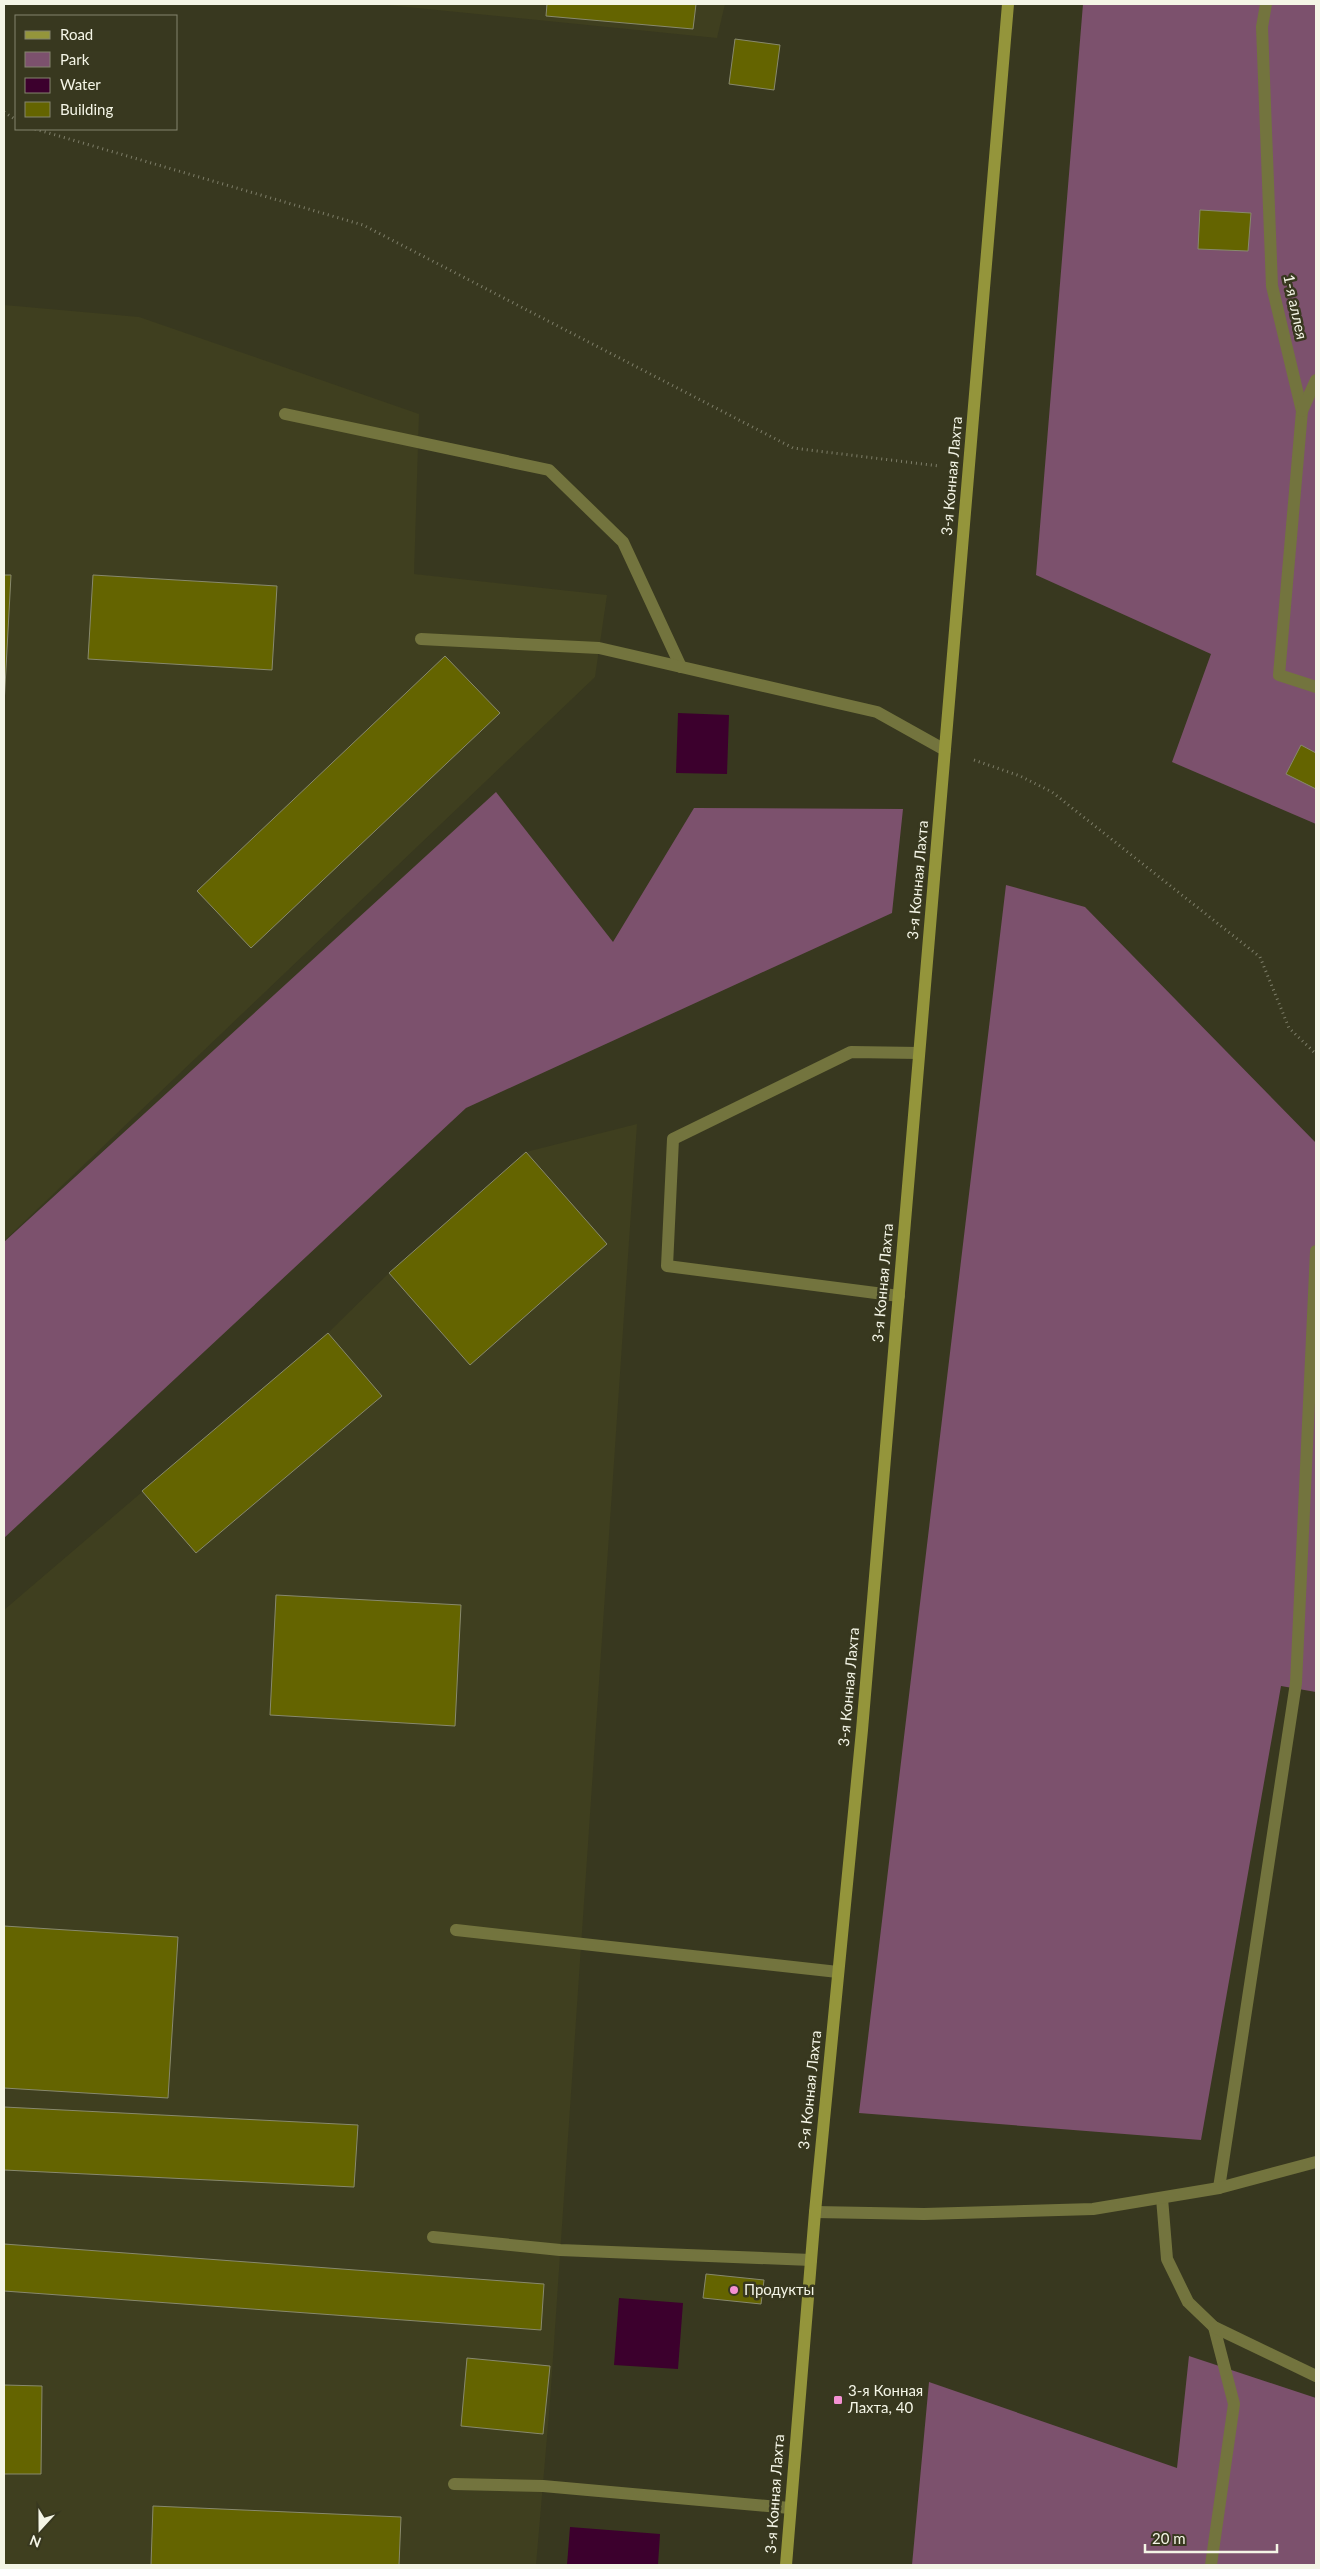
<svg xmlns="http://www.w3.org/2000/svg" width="1320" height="2569" viewBox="0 0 1320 2569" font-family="Lato,sans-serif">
  <rect width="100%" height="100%" fill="#38381f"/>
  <g fill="#3f3f1f">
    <path d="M377,4H725L717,38Z"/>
    <path d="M4,305L139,317L419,414L414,574L607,595L595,677L4,1241Z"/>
    <path d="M637,1124L550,2402L536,2565H4V1610L328,1333L389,1273L526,1152Z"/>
  </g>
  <g fill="#7c516d">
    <path d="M1083,4H1316V824L1172,762L1211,654L1036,575Z"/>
    <path d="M496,792L613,942L694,808L903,809L892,913L466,1108L4,1538V1242Z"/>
    <path d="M1006,885L1085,907L1316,1143V1692L1281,1686L1201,2140L859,2113Z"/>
    <path d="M1189,2356L1316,2398V2565H912L929,2382L1177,2468Z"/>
  </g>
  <g fill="#3c002d">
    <path d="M678,713L729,715L727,774L676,773Z"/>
    <path d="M619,2298L683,2303L678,2369L614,2365Z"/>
    <path d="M570,2527L660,2534L658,2565H567Z"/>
  </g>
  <g fill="#646400" stroke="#88896d">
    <path d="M547,4H696L693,29L546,16Z"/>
    <path d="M735,39L780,45L774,90L729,84Z"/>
    <path d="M1200,210L1251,213L1248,251L1198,249Z"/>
    <path d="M4,575H11L4,705Z"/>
    <path d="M93,575L277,586L272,670L88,659Z"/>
    <path d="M445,656L500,713L251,948L197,891Z"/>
    <path d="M1301,745L1316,753V789L1286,774Z"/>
    <path d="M526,1152L607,1244L470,1365L389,1273Z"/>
    <path d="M328,1333L382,1396L196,1553L142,1491Z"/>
    <path d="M276,1595L461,1605L455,1726L270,1715Z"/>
    <path d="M4,1926L178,1937L168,2098L4,2088Z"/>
    <path d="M4,2107L358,2125L354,2187L4,2170Z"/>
    <path d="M4,2244L544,2284L541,2330L4,2291Z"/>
    <path d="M706,2274L764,2280L761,2304L703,2298Z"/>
    <path d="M467,2358L550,2366L543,2434L461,2426Z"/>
    <path d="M4,2385L42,2386L41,2474H4Z"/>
    <path d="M153,2506L401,2517L399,2565H151Z"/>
  </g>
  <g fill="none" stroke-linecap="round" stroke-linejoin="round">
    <g stroke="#7e7e69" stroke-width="3" stroke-dasharray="1 4" stroke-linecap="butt">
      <path d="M4,112L16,120"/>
      <path d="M35,129L363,225L793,448L939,466"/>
      <path d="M974,760L1020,776L1052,792L1260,957L1289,1028L1316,1054"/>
    </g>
    <g stroke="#73743e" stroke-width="12">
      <path d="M1266,4L1262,27L1272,286L1302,411L1279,675L1316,687"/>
      <path d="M1302,411L1316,380"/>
      <path d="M285,414L549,470L623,542L681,667"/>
      <path d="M421,639L599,648L877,712L945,750"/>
      <path d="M899,1296L667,1266L673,1139L851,1052L919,1053"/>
      <path d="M456,1930L838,1972"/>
      <path d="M1219,2188L1296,1683L1316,1251"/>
      <path d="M433,2237L560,2250L811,2260"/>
      <path d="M454,2484L543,2486L790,2508"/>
      <path d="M1211,2565L1234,2404L1214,2327"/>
    </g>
    <g stroke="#73743e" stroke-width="12">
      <path d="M1162,2198L1167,2259L1188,2302L1214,2327L1316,2376"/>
      <path d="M815,2212L924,2214L1093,2209L1219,2188L1316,2162"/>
    </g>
    <path stroke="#94953b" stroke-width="12" d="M786,2565L815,2212L862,1730L1008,4"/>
  </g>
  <g fill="#f491d3" stroke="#38381f" stroke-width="2">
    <circle cx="734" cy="2290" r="5"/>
    <rect x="833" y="2395" width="10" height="10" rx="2.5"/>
  </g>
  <g text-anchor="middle" stroke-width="5" stroke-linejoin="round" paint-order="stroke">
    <g font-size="15" fill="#f4f5e6" stroke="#38381f">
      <text transform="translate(1295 307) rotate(78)" y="5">1-я аллея</text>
      <text transform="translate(952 476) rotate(-85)" y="5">3-я Конная Лахта</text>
      <text transform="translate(918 880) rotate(-85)" y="5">3-я Конная Лахта</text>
      <text transform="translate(883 1283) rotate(-85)" y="5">3-я Конная Лахта</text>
      <text transform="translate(849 1687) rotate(-85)" y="5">3-я Конная Лахта</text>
      <text transform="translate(810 2090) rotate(-84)" y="5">3-я Конная Лахта</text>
      <text transform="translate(775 2494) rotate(-86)" y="5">3-я Конная Лахта</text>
    </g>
    <g font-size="15" fill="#f4f5e6" stroke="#38381f" text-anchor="start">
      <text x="744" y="2295">Продукты</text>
      <text x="848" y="2396">3-я Конная<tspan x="848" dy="17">Лахта, 40</tspan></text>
    </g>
  </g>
  <rect width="1320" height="2569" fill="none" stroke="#f4f5e6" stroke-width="10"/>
  <rect x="15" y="15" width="162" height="115" fill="#38381f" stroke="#83846f"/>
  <rect x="25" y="31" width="25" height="8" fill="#94953b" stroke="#83846f"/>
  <text x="60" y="40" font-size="15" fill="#f4f5e6">Road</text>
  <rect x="25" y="52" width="25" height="15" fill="#7c516d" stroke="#83846f"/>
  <text x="60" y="65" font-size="15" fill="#f4f5e6">Park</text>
  <rect x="25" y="78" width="25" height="15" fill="#3c002d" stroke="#83846f"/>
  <text x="60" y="90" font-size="15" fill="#f4f5e6">Water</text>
  <rect x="25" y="102" width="25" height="15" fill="#646400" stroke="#83846f"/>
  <text x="60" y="115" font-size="15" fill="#f4f5e6">Building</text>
  <g transform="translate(40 2529) rotate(201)" stroke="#38381f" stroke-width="4" paint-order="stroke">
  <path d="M0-4L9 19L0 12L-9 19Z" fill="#f4f5e6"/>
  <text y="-8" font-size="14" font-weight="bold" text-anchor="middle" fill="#f4f5e6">N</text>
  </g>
  <path d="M1145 2544v8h132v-8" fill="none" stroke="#f4f5e6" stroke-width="2.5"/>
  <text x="1152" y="2544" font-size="15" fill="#f4f5e6" stroke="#38381f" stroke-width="4" paint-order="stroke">20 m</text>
</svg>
